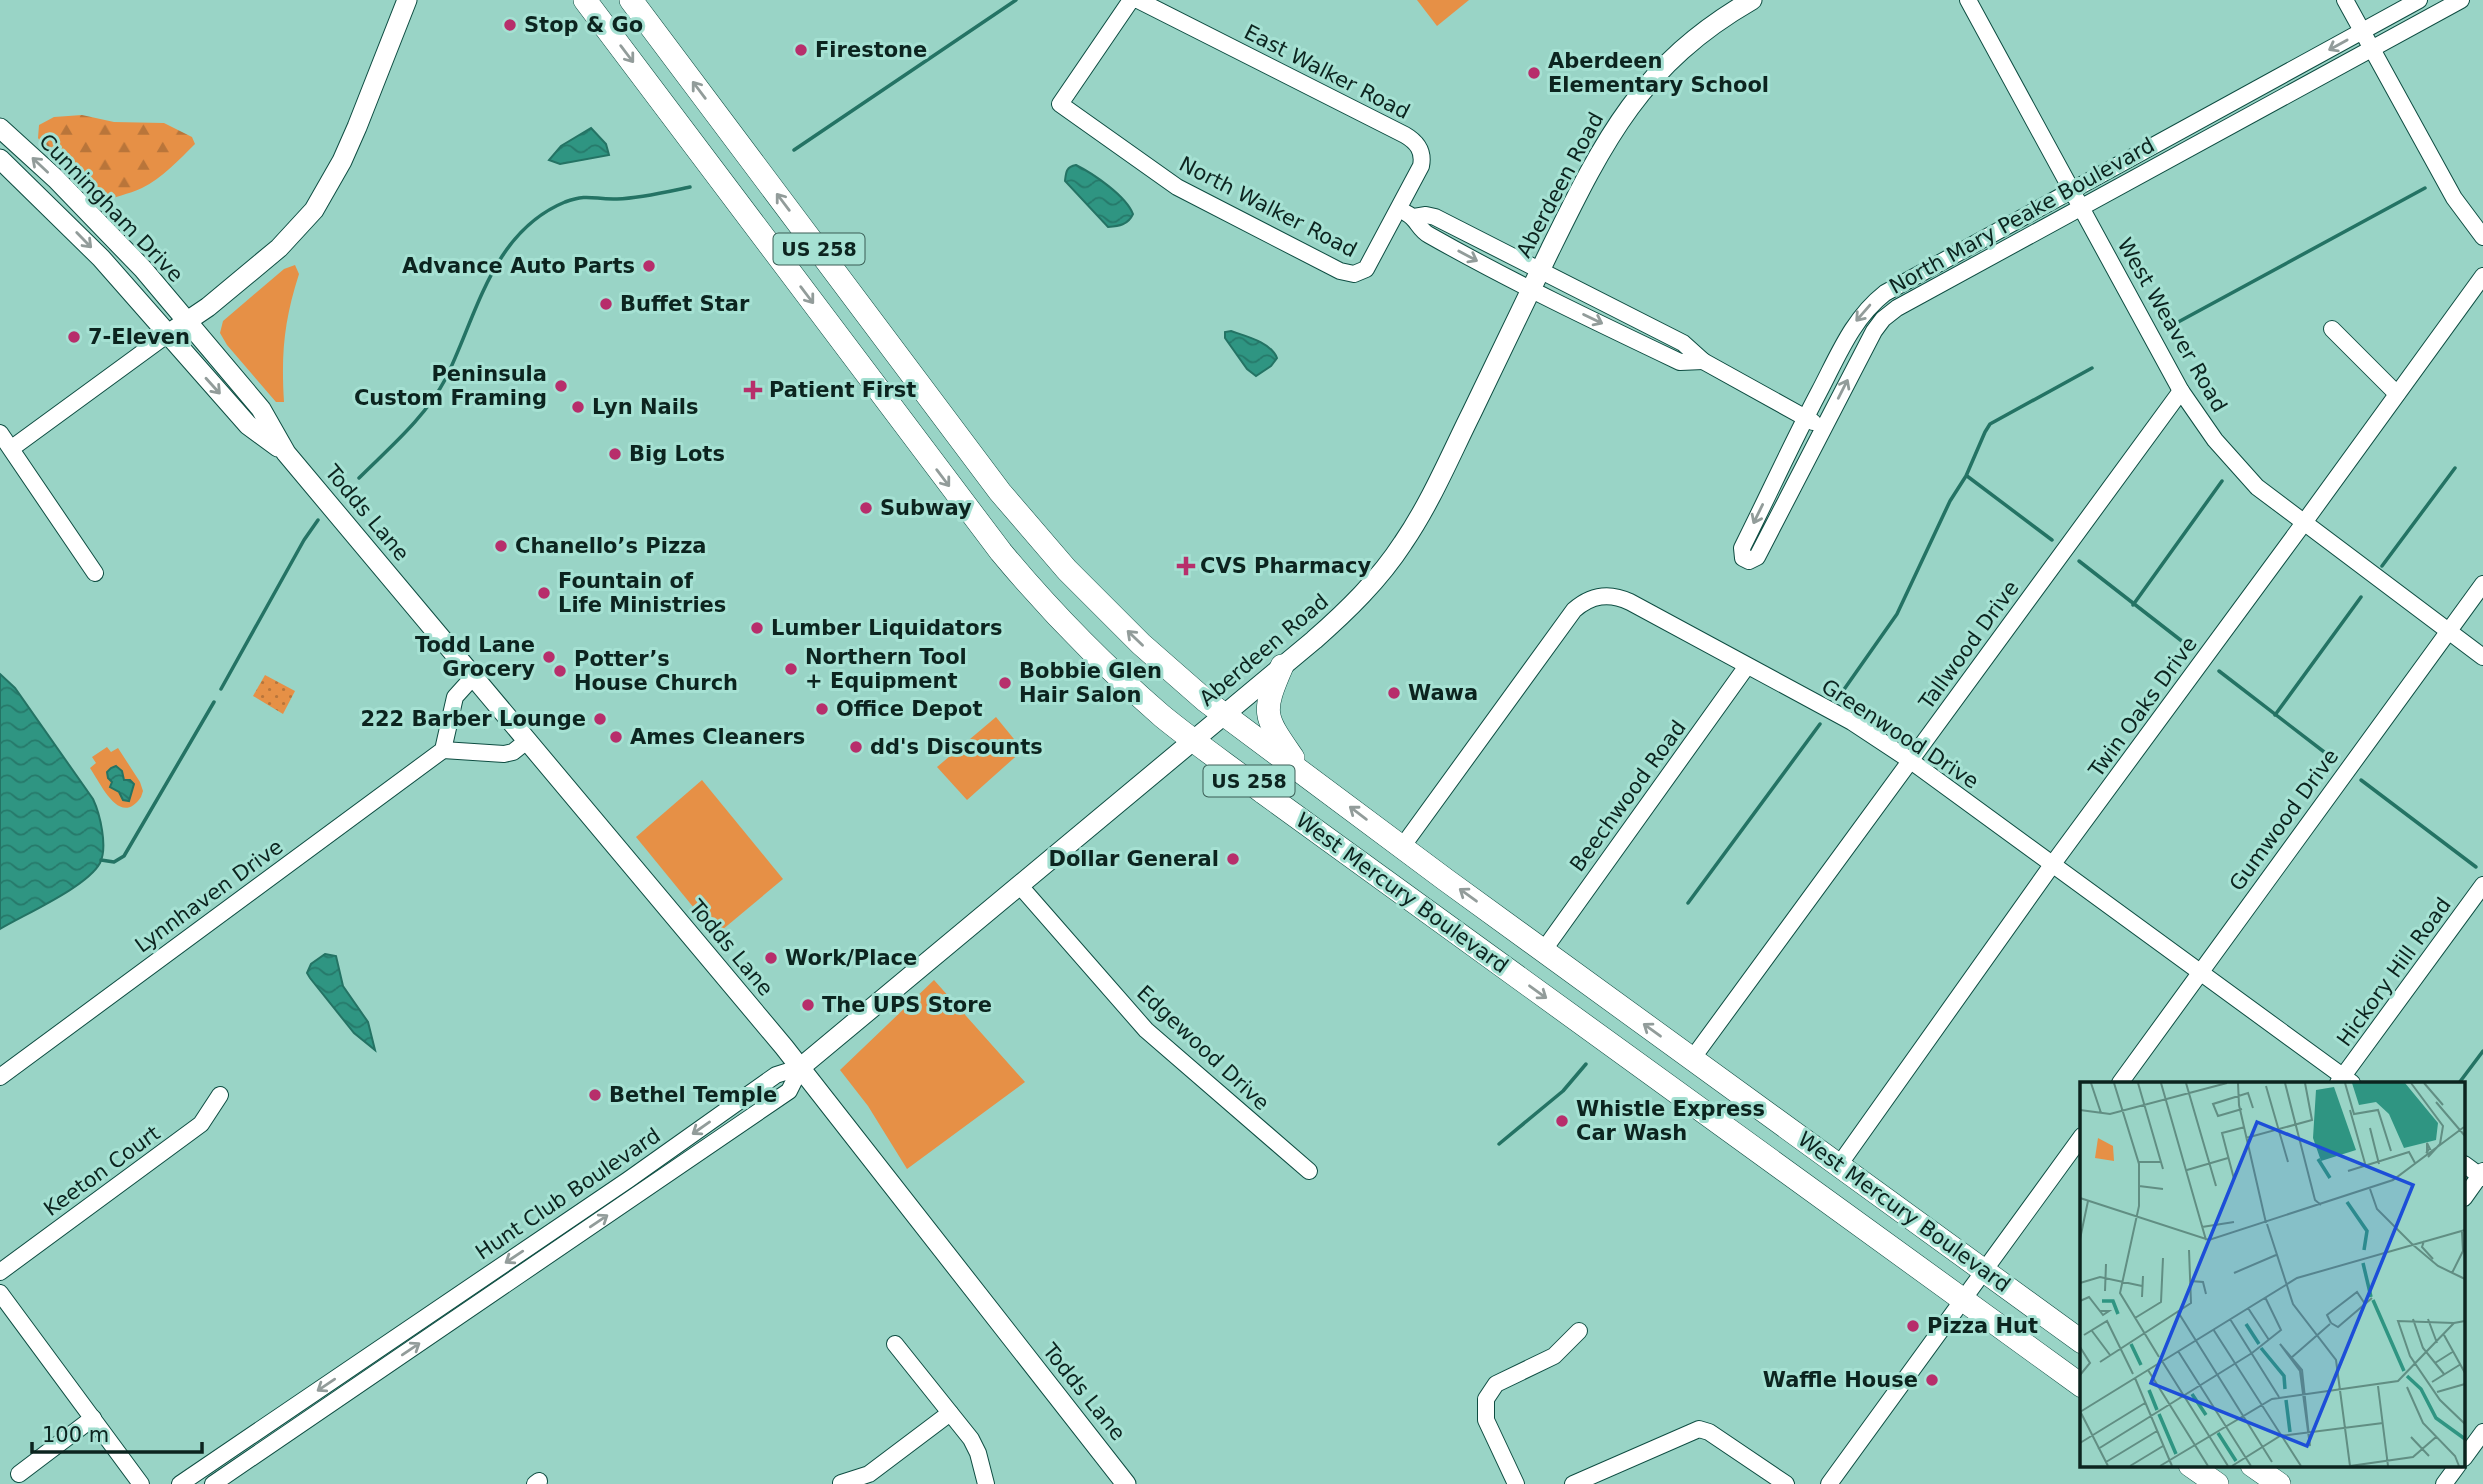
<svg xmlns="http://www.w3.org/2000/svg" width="2483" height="1484" viewBox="0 0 2483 1484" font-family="'DejaVu Sans',sans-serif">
  <defs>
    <pattern id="forest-firs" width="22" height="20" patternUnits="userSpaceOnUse" patternTransform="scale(1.75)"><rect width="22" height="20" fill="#e69046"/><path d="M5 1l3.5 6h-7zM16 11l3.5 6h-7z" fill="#b9753a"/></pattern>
    <pattern id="park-dots" width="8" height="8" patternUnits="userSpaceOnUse" patternTransform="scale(1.75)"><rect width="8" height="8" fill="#e69046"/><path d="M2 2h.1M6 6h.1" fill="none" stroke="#b9753a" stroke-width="1.8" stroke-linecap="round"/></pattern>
    <pattern id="water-waves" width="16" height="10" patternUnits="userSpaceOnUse" patternTransform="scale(1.75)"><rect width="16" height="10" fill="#2f9582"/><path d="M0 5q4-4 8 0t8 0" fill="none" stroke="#26796a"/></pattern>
  </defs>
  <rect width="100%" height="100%" fill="#99d4c6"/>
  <g fill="#e69046">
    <path d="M1417,0H1469L1437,26Z"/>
    <path d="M295,265L299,274C284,321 281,353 284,402H276L227,345L220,333L223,321L284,269Z"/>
    <path d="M996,717L1023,750L967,800L937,767Z"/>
    <path d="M107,747L111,752L118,748L140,782L143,791L141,797C120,828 101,784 90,768L96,763L92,757Z"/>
    <path d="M702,780L783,879L716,935L636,837Z"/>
    <path d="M934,980L1025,1082L907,1169L868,1106L840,1070Z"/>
  </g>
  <path fill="url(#forest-firs)" d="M82,115L114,122L164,123L192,137L195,144C179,160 162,178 142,188C128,195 115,195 100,205L48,152L38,138L39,125L54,117Z"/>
  <path fill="url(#park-dots)" d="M265,675L295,691L283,714L253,696Z"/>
  <g fill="url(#water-waves)" stroke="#247364" stroke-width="2">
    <path d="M591,128L606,144L609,155L560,164L549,160L561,146Z"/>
    <path d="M1076,165C1094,174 1126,196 1133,214C1128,225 1119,226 1108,227L1065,181C1066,172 1066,167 1076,165Z"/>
    <path d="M1231,331C1245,336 1271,342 1277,358L1271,366L1256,376L1247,369L1225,338V332Z"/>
    <path d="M0,674L15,688L93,799C100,814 108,847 100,863C87,887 25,914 0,929Z"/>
    <path d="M116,766L122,771L124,780H130L134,784L129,801L123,800L119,792L110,787L112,782L108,778L107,772L111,768Z"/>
    <path d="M325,954L336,956L343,986L368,1022L375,1050L354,1033L310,978L307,973L311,964Z"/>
  </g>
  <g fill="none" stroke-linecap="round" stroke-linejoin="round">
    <g stroke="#247364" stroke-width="3.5">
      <path d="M794,150L1016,0"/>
      <path d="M2169,327L2425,188"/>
      <path d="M1967,476L2052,540"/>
      <path d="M359,478C390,447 425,418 446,378C477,315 492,232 565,202C589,193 594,200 617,199C642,198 666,192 690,187"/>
      <path d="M2079,561L2192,649"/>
      <path d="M2382,566L2455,468"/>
      <path d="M2133,605L2222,481"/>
      <path d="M2219,671L2332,758"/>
      <path d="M221,689L304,540L318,520"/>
      <path d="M1838,698L1897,614L1950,501L1966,476L1985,432L1990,424L2092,368"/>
      <path d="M2275,715L2361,597"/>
      <path d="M2361,780L2476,867"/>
      <path d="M101,860L114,862L124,856L214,702"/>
      <path d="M1688,903L1820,724"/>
      <path d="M2459,1083L2483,1051"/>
      <path d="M1499,1144L1563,1091L1586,1064"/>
    </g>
    <g stroke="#0e4d42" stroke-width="18">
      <g id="minor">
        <path d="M1131,0L1060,104L1177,187L1340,271L1354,274L1366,269L1421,166C1424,151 1417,142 1405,135L1138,0"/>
        <path d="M1968,0L2181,391L2215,440L2257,487L2483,657"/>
        <path d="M2345,0L2454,198L2483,237"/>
        <path d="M2419,0L1885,293C1852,319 1838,356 1819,392C1792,443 1768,496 1742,548L1743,558L1749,561L1757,557L1874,331L1883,319L1897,308L2461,0"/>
        <path d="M1406,213C1417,218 1418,229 1429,235C1510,281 1596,322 1680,362L1703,361"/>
        <path d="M1414,217L1426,215L1435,217L1683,343L1703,361L1813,422"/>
        <path d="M2332,329L2397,394"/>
        <path d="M0,433L95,573"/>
        <path d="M12,448L168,334"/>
        <path d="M443,750L504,754L513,752L528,740"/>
        <path d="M1402,847L1574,610C1591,595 1609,592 1630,602L1852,722L1911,761L2352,1083"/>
        <path d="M1020,886L1146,1030L1309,1171"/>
        <path d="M1543,951L1747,666"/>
        <path d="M1692,1059L2181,391"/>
        <path d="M0,1077L443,750L455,697L474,676"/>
        <path d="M2120,1083L2483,584"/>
        <path d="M2338,1083L2483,885"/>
        <path d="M2464,1164L2483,1178"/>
        <path d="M1839,1165L2052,865L2303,524L2483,276"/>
        <path d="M2464,1198L2483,1171"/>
        <path d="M0,1272L201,1124L220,1095"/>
        <path d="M0,1293L141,1484"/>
        <path d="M895,1344L971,1439L978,1453L986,1484"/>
        <path d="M2464,1458L2483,1432"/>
        <path d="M19,1474L93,1418"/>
        <path d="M841,1483L869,1474L950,1413"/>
        <path d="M180,1484L628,1180L776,1075L801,1067"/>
        <path d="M213,1484L789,1091L801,1067"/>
        <path d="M535,1484L539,1481"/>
        <path d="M1516,1484L1486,1420V1399L1496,1384L1554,1356L1579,1331"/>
        <path d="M1573,1484L1699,1429L1709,1432L1786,1484"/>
        <path d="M1829,1484L2082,1136"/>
        <path d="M2444,1484L2458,1465"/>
      </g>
    </g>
    <g stroke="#0e4d42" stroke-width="21">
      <g id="major">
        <path d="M0,128L56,179L143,269L261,409L286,453L784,1047L1126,1484"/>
        <path d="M0,159L101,258L248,425L278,447"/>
        <path d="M168,334L208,307L279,248L314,210L342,161L357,127L407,0"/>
        <path d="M801,1067L1314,640C1347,611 1379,580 1403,543C1431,502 1450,456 1472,412C1498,358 1524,304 1550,250C1604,140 1641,64 1752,0"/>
      </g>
    </g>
    <g stroke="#0e4d42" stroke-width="24">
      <g id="highway">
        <path d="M585,0L1001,552C1050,611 1104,666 1162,716C1195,743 1230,767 1264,793L2082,1386"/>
        <path d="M631,0L1000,492L1067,570L1141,644L1206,701L1446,880L2082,1342"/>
        <path d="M1282,666C1261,714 1264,716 1293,758"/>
        <path d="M2190,1465L2217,1484"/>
        <path d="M2252,1465L2279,1484"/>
      </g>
    </g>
    <use href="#minor" stroke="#fff" stroke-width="16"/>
    <use href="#major" stroke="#fff" stroke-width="19"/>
    <use href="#highway" stroke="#fff" stroke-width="23"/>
  </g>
  <defs><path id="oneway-shaft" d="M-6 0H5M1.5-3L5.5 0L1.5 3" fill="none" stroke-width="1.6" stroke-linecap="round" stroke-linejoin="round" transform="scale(1.75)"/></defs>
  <g stroke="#929c9a">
    <use href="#oneway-shaft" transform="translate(2338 45) rotate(151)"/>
    <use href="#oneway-shaft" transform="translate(627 54) rotate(53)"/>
    <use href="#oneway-shaft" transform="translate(699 90) rotate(-127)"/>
    <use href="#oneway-shaft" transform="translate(40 165) rotate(-137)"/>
    <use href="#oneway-shaft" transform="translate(783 202) rotate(-127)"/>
    <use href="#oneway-shaft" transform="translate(84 240) rotate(46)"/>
    <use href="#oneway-shaft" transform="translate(1468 256) rotate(28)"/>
    <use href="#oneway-shaft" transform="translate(807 295) rotate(53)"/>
    <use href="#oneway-shaft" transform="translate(1863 313) rotate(131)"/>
    <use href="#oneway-shaft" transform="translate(1593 319) rotate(26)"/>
    <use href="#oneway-shaft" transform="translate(213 386) rotate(48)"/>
    <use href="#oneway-shaft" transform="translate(1843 389) rotate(-63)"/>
    <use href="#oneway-shaft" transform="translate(943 478) rotate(53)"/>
    <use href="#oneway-shaft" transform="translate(1758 514) rotate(116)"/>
    <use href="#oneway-shaft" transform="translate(1135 638) rotate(-136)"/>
    <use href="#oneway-shaft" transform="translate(1358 813) rotate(-143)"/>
    <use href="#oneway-shaft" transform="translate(1468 895) rotate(-144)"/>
    <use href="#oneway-shaft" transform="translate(1538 992) rotate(36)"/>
    <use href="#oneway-shaft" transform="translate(1652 1030) rotate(-144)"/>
    <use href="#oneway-shaft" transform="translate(701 1128) rotate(145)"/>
    <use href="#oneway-shaft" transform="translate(599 1221) rotate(-34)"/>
    <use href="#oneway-shaft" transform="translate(514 1257) rotate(146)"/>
    <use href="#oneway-shaft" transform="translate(411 1349) rotate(-34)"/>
    <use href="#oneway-shaft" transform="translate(326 1385) rotate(146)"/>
  </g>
  <g fill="#b72e6b" stroke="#a6e1d3" stroke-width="2.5">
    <circle cx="510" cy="25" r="7"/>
    <circle cx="801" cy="50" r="7"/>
    <circle cx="1534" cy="73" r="7"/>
    <circle cx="649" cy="266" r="7"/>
    <circle cx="606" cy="304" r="7"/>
    <circle cx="74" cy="337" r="7"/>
    <circle cx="561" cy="386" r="7"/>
    <path d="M749.5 379.5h7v7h7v7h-7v7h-7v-7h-7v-7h7z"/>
    <circle cx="578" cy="407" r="7"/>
    <circle cx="615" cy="454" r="7"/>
    <circle cx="866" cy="508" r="7"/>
    <circle cx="501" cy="546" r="7"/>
    <path d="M1182.5 555.5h7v7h7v7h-7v7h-7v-7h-7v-7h7z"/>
    <circle cx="544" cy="593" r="7"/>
    <circle cx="757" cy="628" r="7"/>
    <circle cx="549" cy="657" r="7"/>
    <circle cx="791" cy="669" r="7"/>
    <circle cx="560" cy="671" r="7"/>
    <circle cx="1005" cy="683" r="7"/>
    <circle cx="1394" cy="693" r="7"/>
    <circle cx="822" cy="709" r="7"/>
    <circle cx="600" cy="719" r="7"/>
    <circle cx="616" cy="737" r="7"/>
    <circle cx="856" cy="747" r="7"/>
    <circle cx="1233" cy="859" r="7"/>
    <circle cx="771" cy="958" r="7"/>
    <circle cx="808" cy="1005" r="7"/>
    <circle cx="595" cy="1095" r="7"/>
    <circle cx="1562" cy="1121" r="7"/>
    <circle cx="1913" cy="1326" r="7"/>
    <circle cx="1932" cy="1380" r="7"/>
  </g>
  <g text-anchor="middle" stroke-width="6" stroke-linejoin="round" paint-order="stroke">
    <g fill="#a6e1d3" stroke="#3a5d55" stroke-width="2">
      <rect x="773.5" y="233.5" width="91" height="31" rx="5"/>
      <rect x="1203.5" y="765.5" width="91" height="31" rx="5"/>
    </g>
    <g font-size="19" font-weight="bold" fill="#0c241f">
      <text x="819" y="256">US 258</text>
      <text x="1249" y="788">US 258</text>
    </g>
    <g font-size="21" font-weight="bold" fill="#0c241f" stroke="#a6e1d3" text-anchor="start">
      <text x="524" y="32">Stop &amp; Go</text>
      <text x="815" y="57">Firestone</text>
      <text x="1548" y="68">Aberdeen<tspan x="1548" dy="24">Elementary School</tspan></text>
      <text x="635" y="273" text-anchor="end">Advance Auto Parts</text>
      <text x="620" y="311">Buffet Star</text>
      <text x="88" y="344">7-Eleven</text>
      <text x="547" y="381" text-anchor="end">Peninsula<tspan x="547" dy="24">Custom Framing</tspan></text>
      <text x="769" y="397">Patient First</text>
      <text x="592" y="414">Lyn Nails</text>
      <text x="629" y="461">Big Lots</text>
      <text x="880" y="515">Subway</text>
      <text x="515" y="553">Chanello’s Pizza</text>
      <text x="1200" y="573">CVS Pharmacy</text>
      <text x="558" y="588">Fountain of<tspan x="558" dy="24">Life Ministries</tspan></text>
      <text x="771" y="635">Lumber Liquidators</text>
      <text x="535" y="652" text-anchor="end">Todd Lane<tspan x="535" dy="24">Grocery</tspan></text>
      <text x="805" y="664">Northern Tool<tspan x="805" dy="24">+ Equipment</tspan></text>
      <text x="574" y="666">Potter’s<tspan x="574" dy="24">House Church</tspan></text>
      <text x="1019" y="678">Bobbie Glen<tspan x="1019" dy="24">Hair Salon</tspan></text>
      <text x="1408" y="700">Wawa</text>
      <text x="836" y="716">Office Depot</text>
      <text x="586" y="726" text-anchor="end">222 Barber Lounge</text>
      <text x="630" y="744">Ames Cleaners</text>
      <text x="870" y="754">dd's Discounts</text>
      <text x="1219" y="866" text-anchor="end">Dollar General</text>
      <text x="785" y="965">Work/Place</text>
      <text x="822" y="1012">The UPS Store</text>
      <text x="609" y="1102">Bethel Temple</text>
      <text x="1576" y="1116">Whistle Express<tspan x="1576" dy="24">Car Wash</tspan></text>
      <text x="1927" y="1333">Pizza Hut</text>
      <text x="1918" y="1387" text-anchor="end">Waffle House</text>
    </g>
    <g font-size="21" fill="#0c241f" stroke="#a6e1d3">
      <text transform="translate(1327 72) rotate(27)" y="7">East Walker Road</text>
      <text transform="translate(1560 185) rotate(-62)" y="7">Aberdeen Road</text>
      <text transform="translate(1268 207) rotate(27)" y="7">North Walker Road</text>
      <text transform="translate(111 208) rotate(46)" y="7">Cunningham Drive</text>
      <text transform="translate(2022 216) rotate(-29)" y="7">North Mary Peake Boulevard</text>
      <text transform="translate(2172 325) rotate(60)" y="7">West Weaver Road</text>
      <text transform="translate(367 513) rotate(50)" y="7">Todds Lane</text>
      <text transform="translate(1969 645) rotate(-54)" y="7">Tallwood Drive</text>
      <text transform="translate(1264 650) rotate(-40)" y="7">Aberdeen Road</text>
      <text transform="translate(2143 707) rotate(-54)" y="7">Twin Oaks Drive</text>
      <text transform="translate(1900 734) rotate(33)" y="7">Greenwood Drive</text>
      <text transform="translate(1628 796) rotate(-54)" y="7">Beechwood Road</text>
      <text transform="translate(2284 820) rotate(-54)" y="7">Gumwood Drive</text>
      <text transform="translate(1402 893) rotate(36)" y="7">West Mercury Boulevard</text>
      <text transform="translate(209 896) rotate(-36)" y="7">Lynnhaven Drive</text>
      <text transform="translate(731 948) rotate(50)" y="7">Todds Lane</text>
      <text transform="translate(2394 972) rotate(-54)" y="7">Hickory Hill Road</text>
      <text transform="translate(1203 1048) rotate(43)" y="7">Edgewood Drive</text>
      <text transform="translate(102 1171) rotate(-36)" y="7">Keeton Court</text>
      <text transform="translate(568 1194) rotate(-34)" y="7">Hunt Club Boulevard</text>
      <text transform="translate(1904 1212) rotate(36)" y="7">West Mercury Boulevard</text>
      <text transform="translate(1084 1392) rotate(51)" y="7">Todds Lane</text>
    </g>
  </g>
  <g transform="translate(2080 1082)">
    <rect width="385" height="385" fill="#99d4c6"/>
    <path d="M18,56L33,64L34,79L15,76Z" fill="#e69046"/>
    <path d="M272,1H325L358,41L356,58L324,66L309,32L296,20L279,23ZM254,5L276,68L241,79L233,56L236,8Z" fill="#2f9582"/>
    <path fill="none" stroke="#2f9582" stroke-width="3.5" d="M238,77L250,96M267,120L287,149L284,168M283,181L291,215M293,218L324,289M22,219H33L38,232M166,242L179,262M51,262L61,283M181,266L204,294L205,307M327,294L341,307L356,336L385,357M69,308L77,328M112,312L126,333M206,318L210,350M79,332L96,372M138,351L156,379"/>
    <path fill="none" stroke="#618e83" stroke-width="2" d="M11,1L21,31M34,1L59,82V124L40,211L79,275M58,1L83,87M81,1L126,158M106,1L136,104M158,1L159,23L186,141M205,1L235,118L241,123M265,1L274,32L298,28L311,69M331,1L363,44L360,62L348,75M344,1L363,23M186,4L208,80M356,20L385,54M162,27L138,34L133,22L168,11L173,26M0,28L30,32L147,1M270,28L286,85M290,46L299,82M166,56L232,38L225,1M346,71L347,70L349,67H350L347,61V70M59,80H81M107,88L148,76M268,89L329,70L335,81M154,97L142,51L165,45M59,104L83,107M290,107L297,127L332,162L358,184L385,197M0,116L129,158L313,98L384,45M187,142L213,222L256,278L270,384M122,145L154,140M0,157L8,119M344,159L342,165L353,177M154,191L196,173M372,191L383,169L382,150M110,199L123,200L126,212M0,201L20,195L62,204M25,209L26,182M62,215L63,194M0,219L9,215L23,233L29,229H20M168,226L189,258M98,230L192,380M55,236L81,220L83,176M150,237L199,315M333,237L343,266L364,292M348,237L357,261M251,241L247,233L277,210L285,222M251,241L258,245L292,216M374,241L318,239L330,274L360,318L385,342M133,247L221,384M12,249L30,273M4,253L27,239L53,292M364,253L385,291M200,262L222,288L230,364L220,289ZM0,265L10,281L0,293M98,269L171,384M211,276L250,242M82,279L148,384M20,280L111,221L109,168M355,281L374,269M68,288L128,384M55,296L92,384M352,300L381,282M298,304L308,384M327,305L343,341L375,374L379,384M357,310L385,302M0,329L28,384M0,330L217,196L385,148M331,355L349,374M0,361L65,321M18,367L172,271L201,248L185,215M26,380L77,349M50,384L83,364M80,384L192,317L318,299L374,241L385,239M152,384L200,354L303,341M270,384L333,375L356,355"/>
    <path fill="#1d4ed8" fill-opacity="0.15" stroke="#1d4ed8" stroke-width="3.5" d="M177,40L333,103L227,364L71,301Z"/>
    <rect width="385" height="385" fill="none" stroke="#0c241f" stroke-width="3.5"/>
  </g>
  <path d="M32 1442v10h170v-10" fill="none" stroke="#0c241f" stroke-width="3.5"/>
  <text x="42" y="1442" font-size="21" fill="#0c241f" stroke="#a6e1d3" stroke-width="5" paint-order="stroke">100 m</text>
</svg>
